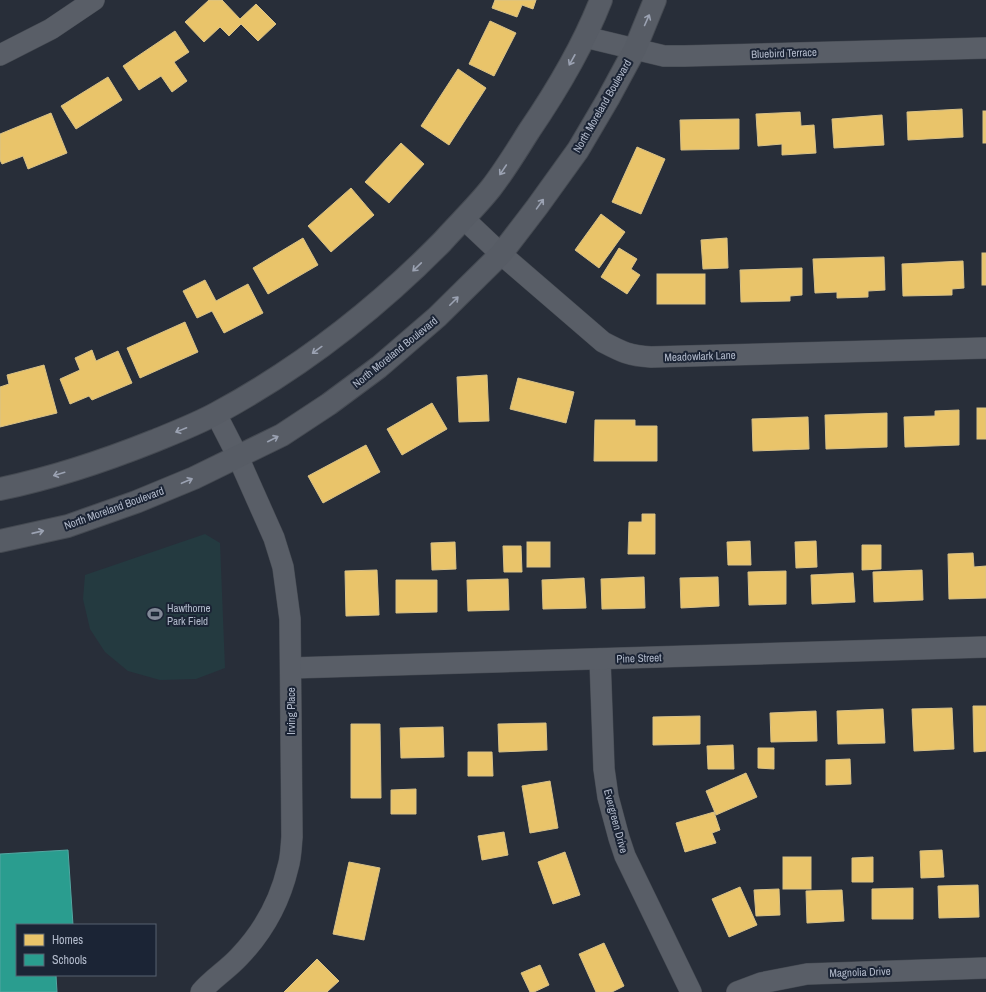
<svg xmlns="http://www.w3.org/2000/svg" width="986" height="992" viewBox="0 0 986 992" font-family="'Archivo Narrow',sans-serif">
  <rect width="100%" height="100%" fill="#282e39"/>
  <path fill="#243a40" d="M205,534L220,543L225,668L196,679L160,680L128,671L105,652L90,629L83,599L85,575Z"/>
  <g fill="#e9c46a" stroke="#d8c187">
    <path d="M209,0H222L240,19L256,4L276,24L258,41L241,24L229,36L220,27L204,42L185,22Z"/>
    <path d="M495,0H536L533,9L522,5L517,17L492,8Z"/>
    <path d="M490,21L516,33L494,76L469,64Z"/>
    <path d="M175,31L189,52L174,62L187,81L172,92L161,76L139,90L123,66Z"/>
    <path d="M458,69L486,88L449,145L421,126Z"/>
    <path d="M108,77L122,100L76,129L61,106Z"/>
    <path d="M962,109L963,137L908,140L907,112Z"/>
    <rect x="983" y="111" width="3" height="32"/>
    <path d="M800,112L801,126L814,125L816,153L782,155V144L758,146L756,114Z"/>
    <path d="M51,113L67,153L28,169L23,156L2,164L0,160V134Z"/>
    <path d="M882,115L884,145L834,148L832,119Z"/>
    <path d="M739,119V149L681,150L680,120Z"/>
    <path d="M401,143L424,164L389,203L365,182Z"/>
    <path d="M637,147L665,159L641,214L612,202Z"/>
    <path d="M351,188L374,215L331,252L308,226Z"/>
    <path d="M601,214L625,232L599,268L575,250Z"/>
    <path d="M303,238L318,265L268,294L253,268Z"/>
    <path d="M727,238L728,268L703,269L701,240Z"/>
    <path d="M619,248L637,259L631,269L640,275L627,294L601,277Z"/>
    <rect x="982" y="253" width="4" height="32"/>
    <path d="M884,257L885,290L868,291V297L837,298V292L815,293L813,259Z"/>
    <path d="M963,261L964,288L952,289V295L903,296L902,264Z"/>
    <path d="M802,268V295L790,296V301L741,302L740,270Z"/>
    <rect x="657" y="274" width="48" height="30"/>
    <path d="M205,280L216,301L248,284L263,313L224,333L212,311L197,318L183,291Z"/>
    <path d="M185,322L198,352L140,378L127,348Z"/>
    <path d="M92,350L96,361L118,351L132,383L92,400L89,396L70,404L60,379L80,370L75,358Z"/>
    <path d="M44,365L57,413L0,427V387L9,384L7,375Z"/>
    <path d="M487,375L489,421L459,422L457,377Z"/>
    <path d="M518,378L574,392L566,423L510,409Z"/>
    <path d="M432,403L447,429L402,455L387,429Z"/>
    <rect x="977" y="408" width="9" height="31"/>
    <path d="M959,410V445L905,447L904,417L935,416V411Z"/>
    <path d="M887,413V447L826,449L825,415Z"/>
    <path d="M808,417L809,449L753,451L752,419Z"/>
    <path d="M595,420H635V426H657V461H594Z"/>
    <path d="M366,445L380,472L323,503L308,476Z"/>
    <path d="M642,514H655V554H628L629,522H642Z"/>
    <path d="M750,541L751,565H728L727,542Z"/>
    <path d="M816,541L817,567L796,568L795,542Z"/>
    <path d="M455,542L456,569L432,570L431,543Z"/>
    <rect x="527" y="542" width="23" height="25"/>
    <path d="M862,545H881V569L862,570Z"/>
    <path d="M503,546H521L522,572H504Z"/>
    <path d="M973,553L974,567L986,566V598L949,599L948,554Z"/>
    <path d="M377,570L379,615L346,616L345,571Z"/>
    <path d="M922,570L923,600L874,602L873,572Z"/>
    <path d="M786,571V604L749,605L748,572Z"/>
    <path d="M853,573L855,602L812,604L811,575Z"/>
    <path d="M644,577L645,608L602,609L601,579Z"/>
    <path d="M718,577L719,606L681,608L680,578Z"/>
    <path d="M584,578L586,608L543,609L542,580Z"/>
    <path d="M508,579L509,610L468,611L467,580Z"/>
    <path d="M396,580H437V612L396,613Z"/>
    <path d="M973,706H986V751L974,752Z"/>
    <path d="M952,708L954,749L914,751L912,709Z"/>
    <path d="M883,709L885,743L838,744L837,711Z"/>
    <path d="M816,711L817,741L771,742L770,713Z"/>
    <path d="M700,716V744L653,745V717Z"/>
    <path d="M546,723L547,750L499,752L498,724Z"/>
    <path d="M351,724H380L381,798H351Z"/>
    <path d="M443,727L444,757L401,758L400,728Z"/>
    <path d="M733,745L734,769H708L707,746Z"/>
    <path d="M758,748H774V769L758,768Z"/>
    <path d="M468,752H492L493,776H468Z"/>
    <path d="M850,759L851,784L826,785V760Z"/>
    <path d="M746,773L757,797L716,815L706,791Z"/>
    <path d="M550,781L558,828L530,833L522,786Z"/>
    <path d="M416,789V814H391V790Z"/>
    <path d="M714,812L720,830L712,833L716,843L685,852L676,823Z"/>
    <path d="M504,832L508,855L482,860L478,836Z"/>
    <path d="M942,850L944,877L921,878L920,851Z"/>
    <path d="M565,852L580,895L553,904L538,862Z"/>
    <rect x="783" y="857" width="28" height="32"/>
    <path d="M873,857V882H852V858Z"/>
    <path d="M349,862L380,868L364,940L333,934Z"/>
    <path d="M978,885L979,917L939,918L938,886Z"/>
    <path d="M740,887L757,925L729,937L712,899Z"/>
    <path d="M913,888V919H872V889Z"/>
    <path d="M779,889L780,915L756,916L754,890Z"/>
    <path d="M842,890L844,921L807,923L806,891Z"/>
    <path d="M604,943L624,986L612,992H596L579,954Z"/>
    <path d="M317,959L339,981L327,992H284Z"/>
    <path d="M540,965L549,985L534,992H530L521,973Z"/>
  </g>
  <path fill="#2a9d8f" stroke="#53a6a1" d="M68,850L73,925H17V975H56L57,992H0V854Z"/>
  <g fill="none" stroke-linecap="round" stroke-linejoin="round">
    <g stroke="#454a52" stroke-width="22">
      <g id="street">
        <path d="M585,37L664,56H684L986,48"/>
        <path d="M0,55L51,29L94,0"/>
        <path d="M464,219L501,254L603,342C622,352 630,356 651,357L986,348"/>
        <path d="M600,659L604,769L608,797L619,838L625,856L691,992"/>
        <path d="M291,668L986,647"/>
        <path d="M201,992C212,979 227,970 239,957C263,932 280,901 288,867C291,858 291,847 292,837L290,619L283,567L274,538L238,457L216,414"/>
        <path d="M737,992L761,983L807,974L986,968"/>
      </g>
    </g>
    <g stroke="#454a52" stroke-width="24">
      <g id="secondary">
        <path d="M0,489C53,478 104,461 154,441C176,432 197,424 217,413C300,368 376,309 442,242C458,224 476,207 491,188C505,170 517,150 529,131C557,90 583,46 601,0"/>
        <path d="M0,541L68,526L136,502L194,478L282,435L329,404L379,367L437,317L501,254L537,207L578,150L608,99L635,49L655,0"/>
      </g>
    </g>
    <use href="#street" stroke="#595e67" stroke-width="21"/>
    <use href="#secondary" stroke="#575c65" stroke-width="22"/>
  </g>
  <defs><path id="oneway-shaft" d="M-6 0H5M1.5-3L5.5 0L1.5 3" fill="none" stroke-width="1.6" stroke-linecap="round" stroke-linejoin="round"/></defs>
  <g stroke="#9ba2b2">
    <use href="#oneway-shaft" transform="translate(647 20) rotate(-66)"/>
    <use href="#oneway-shaft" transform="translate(572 60) rotate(119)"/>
    <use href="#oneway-shaft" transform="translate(503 170) rotate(124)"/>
    <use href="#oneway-shaft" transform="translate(540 204) rotate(-54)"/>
    <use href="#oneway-shaft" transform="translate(417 267) rotate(136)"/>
    <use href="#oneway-shaft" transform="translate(454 301) rotate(-45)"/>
    <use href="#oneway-shaft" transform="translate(317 350) rotate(144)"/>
    <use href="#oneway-shaft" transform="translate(181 430) rotate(158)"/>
    <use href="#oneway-shaft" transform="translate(273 439) rotate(-27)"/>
    <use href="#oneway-shaft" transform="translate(59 474) rotate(163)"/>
    <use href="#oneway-shaft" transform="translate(187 481) rotate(-23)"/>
    <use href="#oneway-shaft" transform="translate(38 532) rotate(-13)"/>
  </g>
  <defs>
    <g id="stadium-bare" transform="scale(1.2)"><path d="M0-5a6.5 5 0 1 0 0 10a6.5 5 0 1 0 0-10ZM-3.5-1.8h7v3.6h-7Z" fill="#828998" stroke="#1b2435" stroke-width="2.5" paint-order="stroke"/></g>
  </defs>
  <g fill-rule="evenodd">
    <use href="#stadium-bare" x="155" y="614"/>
  </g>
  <g text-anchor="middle" stroke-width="4" stroke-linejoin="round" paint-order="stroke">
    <g font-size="11" fill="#b2bacb" stroke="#1b2435">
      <text transform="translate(784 53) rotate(-2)" y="4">Bluebird Terrace</text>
      <text transform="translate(602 106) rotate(-60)" y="4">North Moreland Boulevard</text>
      <text transform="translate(395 352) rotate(-39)" y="4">North Moreland Boulevard</text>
      <text transform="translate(700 356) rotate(-2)" y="4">Meadowlark Lane</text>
      <text transform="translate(114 508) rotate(-20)" y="4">North Moreland Boulevard</text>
      <text transform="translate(639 658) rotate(-2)" y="4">Pine Street</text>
      <text transform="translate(291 711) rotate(-90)" y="4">Irving Place</text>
      <text transform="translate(616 821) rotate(75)" y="4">Evergreen Drive</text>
      <text transform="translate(860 972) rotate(-2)" y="4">Magnolia Drive</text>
    </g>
    <g font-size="11" fill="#b2bacb" stroke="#1b2435" text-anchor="start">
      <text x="167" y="612">Hawthorne<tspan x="167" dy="13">Park Field</tspan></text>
    </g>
  </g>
  <rect x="16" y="924" width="140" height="52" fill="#1b2435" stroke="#576071"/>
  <rect x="24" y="934" width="20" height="12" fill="#e9c46a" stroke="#576071"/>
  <text x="52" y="944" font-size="12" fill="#b2bacb">Homes</text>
  <rect x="24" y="954" width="20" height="12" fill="#2a9d8f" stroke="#576071"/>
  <text x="52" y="964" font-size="12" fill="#b2bacb">Schools</text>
</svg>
